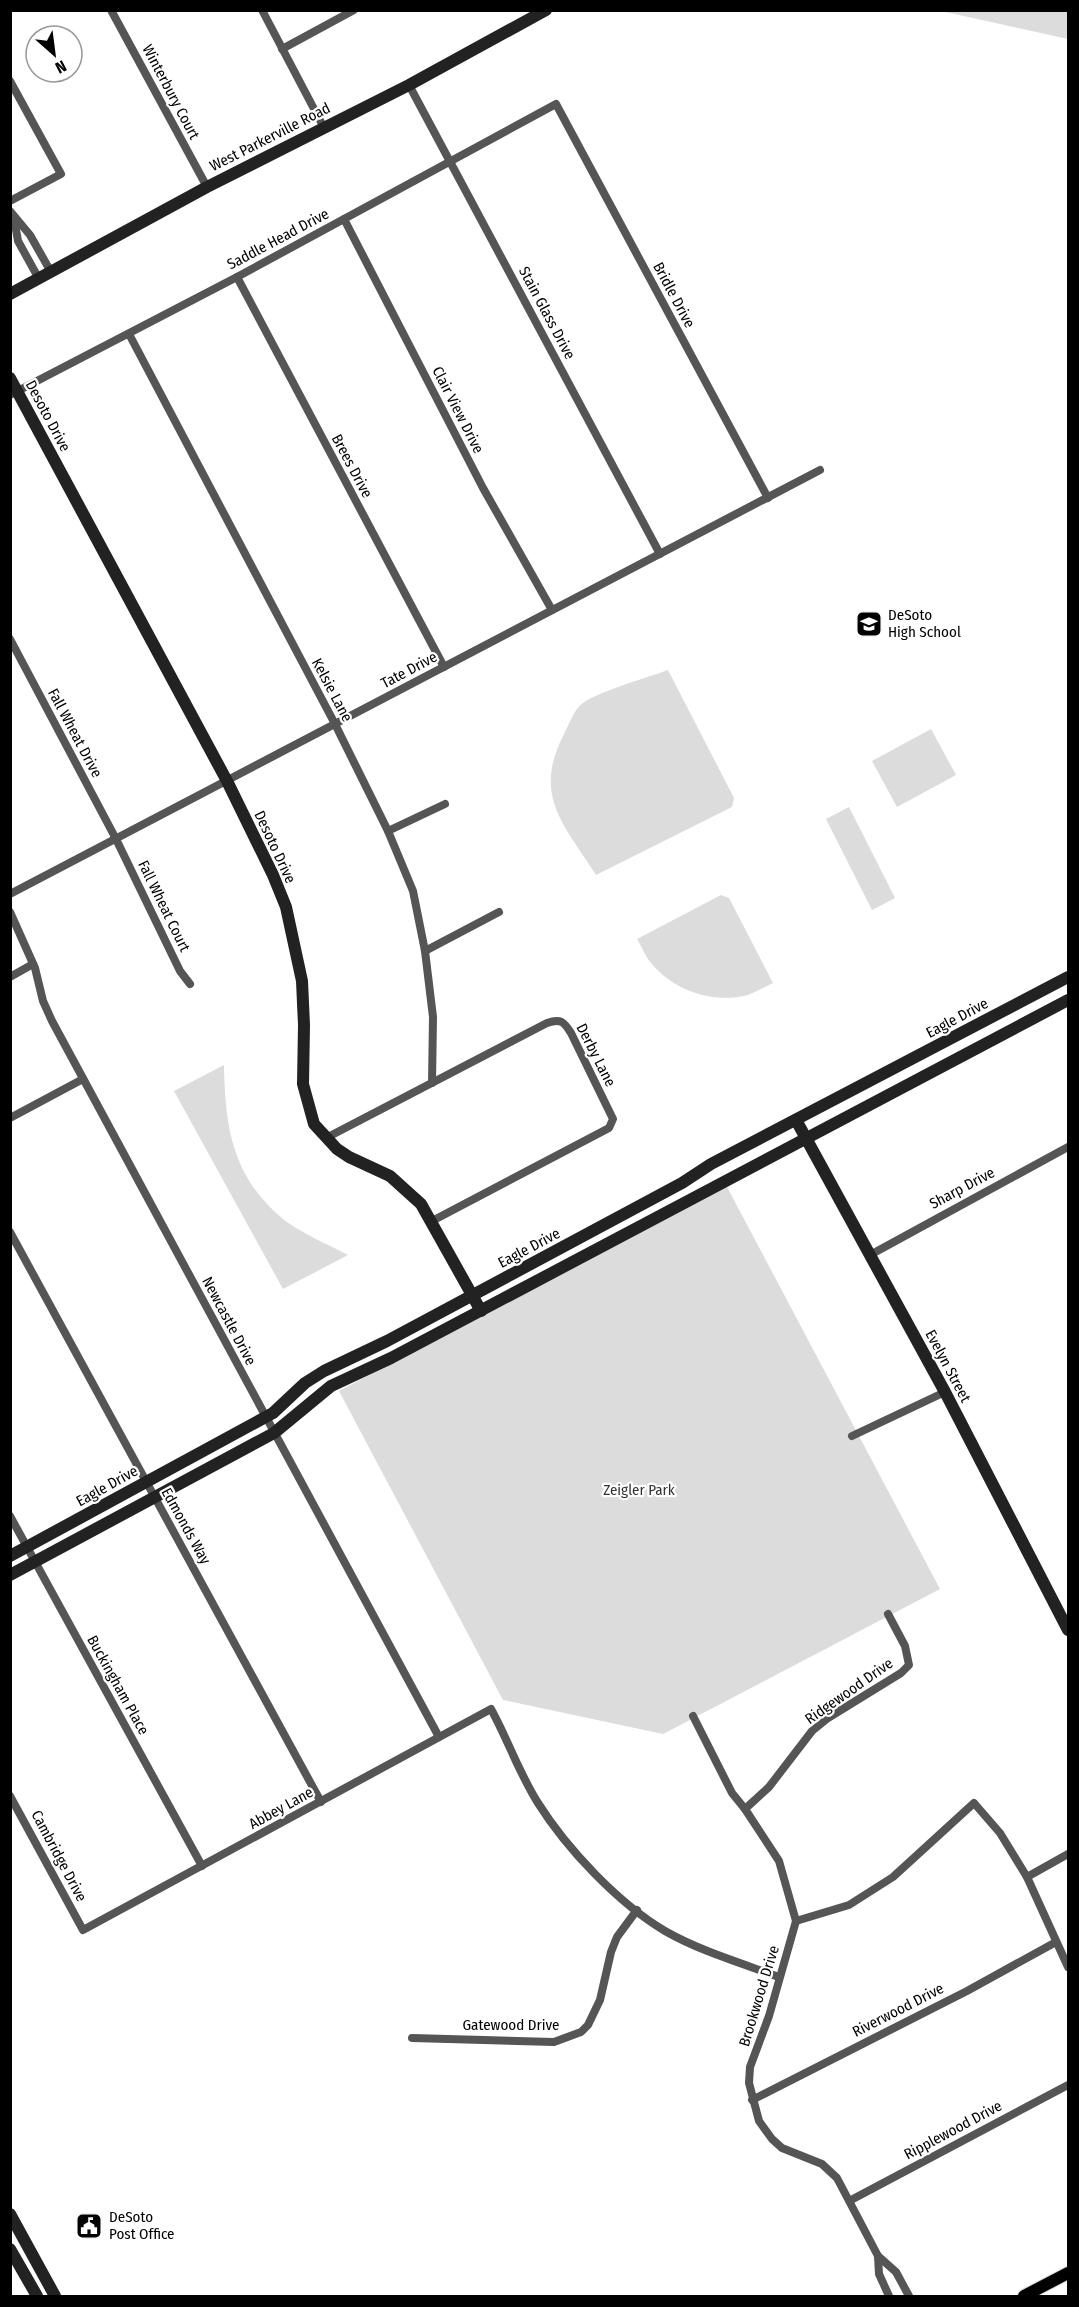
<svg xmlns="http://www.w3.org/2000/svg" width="1079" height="2307" viewBox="0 0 1079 2307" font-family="'Fira Sans Condensed',sans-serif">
  <rect width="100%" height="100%" fill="#fff"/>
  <g fill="#dcdcdc">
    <path d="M941,11H1068V39Z"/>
    <path d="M668,670L734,798L732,807L596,875C564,824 532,796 564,734C569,725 574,709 583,703C599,691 647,678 668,670Z"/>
    <path d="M931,729L956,775L897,807L872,761Z"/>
    <path d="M849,807L895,898L872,910L826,819Z"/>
    <path d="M721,895L729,898L773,983C765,987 756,992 748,995C713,1004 674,991 651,963C645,956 642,947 637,939Z"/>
    <path d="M224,1065C225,1126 232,1177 283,1219C299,1232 329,1245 348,1255L283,1289L174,1091Z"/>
    <path d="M726,1185L940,1589L663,1734L503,1700L339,1391Z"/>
  </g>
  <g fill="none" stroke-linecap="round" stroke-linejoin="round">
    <g stroke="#dbdbdb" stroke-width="14">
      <path id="primary" d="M1024,2296L1068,2273"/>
    </g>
    <g stroke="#555" stroke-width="8">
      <path d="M111,10L207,187"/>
      <path d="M262,10L323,126"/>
      <path d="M282,49L354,10"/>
      <path d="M10,81L61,174L10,201"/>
      <path d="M409,85L660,554"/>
      <path d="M10,211L30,235L51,272"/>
      <path d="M14,218L18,241L39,279"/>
      <path d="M344,219L483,488L552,610"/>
      <path d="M237,277L444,667"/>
      <path d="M129,334L335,724L388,831L413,891L425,951L433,1017L432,1083"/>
      <path d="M10,395L237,277L556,104L768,498"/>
      <path d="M10,639L116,839L180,971L190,984"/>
      <path d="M388,831L445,804"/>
      <path d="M10,894L820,470"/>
      <path d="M10,912L35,968L43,1001L52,1021L439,1737"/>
      <path d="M425,951L499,912"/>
      <path d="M10,977L33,964"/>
      <path d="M10,1118L83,1079"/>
      <path d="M326,1138L547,1023C561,1018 564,1022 571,1033L613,1119L609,1128L432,1221"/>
      <path d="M10,1232L321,1802"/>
      <path d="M870,1255L1068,1147"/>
      <path d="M852,1436L945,1392"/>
      <path d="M10,1516L202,1866"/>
      <path d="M693,1716L732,1793L745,1809L779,1861L796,1921L769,2016L750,2067L749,2083L759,2121L772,2139L782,2148L822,2164L837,2178L878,2256L879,2274L889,2296"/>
      <path d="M10,1796L83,1930L491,1709C508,1740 519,1773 538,1803C567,1849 618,1903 665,1931C700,1951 741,1963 779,1977"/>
      <path d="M745,1809L769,1787L812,1731L828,1718L901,1673L909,1665L905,1646L888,1614"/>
      <path d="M1027,1877L1068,1854"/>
      <path d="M796,1921L849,1905L893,1877L974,1803L1000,1833L1027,1877L1068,1967"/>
      <path d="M412,2038L554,2042L581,2032L588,2025L600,2000L611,1952L617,1937L637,1910"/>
      <path d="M752,2100L967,1991L1056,1942"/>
      <path d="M851,2200L1068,2085"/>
      <path d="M878,2256L896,2272L909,2296"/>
    </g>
    <g stroke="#222" stroke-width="12">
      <path d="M10,294L207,187L409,85L546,10"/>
      <path d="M10,378L227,781L273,875L286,907L302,981L304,1025L303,1084L314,1124L337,1149L349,1157L390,1176L421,1204L481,1311"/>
      <path d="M796,1120L945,1392L1068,1630"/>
      <path d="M10,1556L273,1413L305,1383L324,1371L387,1341L682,1183L711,1164L1068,977"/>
      <path d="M10,1575L274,1433L331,1386L391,1358L1068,1000"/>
      <path d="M10,2214L55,2296"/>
      <path d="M10,2249L37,2296"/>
    </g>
    <use href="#primary" stroke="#000" stroke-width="12"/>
  </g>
  <defs>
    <g id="school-square" transform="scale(1.35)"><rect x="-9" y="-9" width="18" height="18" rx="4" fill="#000" stroke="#fff"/><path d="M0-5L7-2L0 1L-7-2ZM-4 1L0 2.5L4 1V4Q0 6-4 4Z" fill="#fff"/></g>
    <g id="civic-square" transform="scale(1.35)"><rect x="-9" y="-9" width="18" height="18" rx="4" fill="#000" stroke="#fff"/><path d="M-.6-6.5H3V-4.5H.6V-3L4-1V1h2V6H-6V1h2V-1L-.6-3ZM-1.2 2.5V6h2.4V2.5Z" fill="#fff"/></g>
  </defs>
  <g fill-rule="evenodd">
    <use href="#school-square" x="869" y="624"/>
    <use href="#civic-square" x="89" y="2226"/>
  </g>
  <g text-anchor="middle" stroke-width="4.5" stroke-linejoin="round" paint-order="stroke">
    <g font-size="15" fill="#000" stroke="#fff">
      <text transform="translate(171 92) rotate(62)" y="5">Winterbury Court</text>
      <text transform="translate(270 137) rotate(-27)" y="5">West Parkerville Road</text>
      <text transform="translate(278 239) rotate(-28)" y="5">Saddle Head Drive</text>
      <text transform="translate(674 295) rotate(62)" y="5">Bridle Drive</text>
      <text transform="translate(547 313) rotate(62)" y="5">Stain Glass Drive</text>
      <text transform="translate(458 410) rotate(63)" y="5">Clair View Drive</text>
      <text transform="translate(48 416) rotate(62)" y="5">Desoto Drive</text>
      <text transform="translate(352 466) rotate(62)" y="5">Brees Drive</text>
      <text transform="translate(409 670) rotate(-28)" y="5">Tate Drive</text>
      <text transform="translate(332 690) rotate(62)" y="5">Kelsie Lane</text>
      <text transform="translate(75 733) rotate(62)" y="5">Fall Wheat Drive</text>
      <text transform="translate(275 847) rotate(65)" y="5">Desoto Drive</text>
      <text transform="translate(164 906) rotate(64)" y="5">Fall Wheat Court</text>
      <text transform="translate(957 1018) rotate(-28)" y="5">Eagle Drive</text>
      <text transform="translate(596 1055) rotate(63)" y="5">Derby Lane</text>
      <text transform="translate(962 1188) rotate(-28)" y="5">Sharp Drive</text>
      <text transform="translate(529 1248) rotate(-28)" y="5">Eagle Drive</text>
      <text transform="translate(229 1321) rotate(62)" y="5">Newcastle Drive</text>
      <text transform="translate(948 1366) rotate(62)" y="5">Evelyn Street</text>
      <text transform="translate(107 1486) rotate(-29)" y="5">Eagle Drive</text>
      <text transform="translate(186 1526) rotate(61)" y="5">Edmonds Way</text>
      <text transform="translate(118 1685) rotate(61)" y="5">Buckingham Place</text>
      <text transform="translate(849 1691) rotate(-35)" y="5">Ridgewood Drive</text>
      <text transform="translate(281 1808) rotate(-29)" y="5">Abbey Lane</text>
      <text transform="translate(59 1856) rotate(62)" y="5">Cambridge Drive</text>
      <text transform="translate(759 1996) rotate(-73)" y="5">Brookwood Drive</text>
      <text transform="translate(898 2010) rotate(-27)" y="5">Riverwood Drive</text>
      <text x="511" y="2030">Gatewood Drive</text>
      <text transform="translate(953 2130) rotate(-28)" y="5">Ripplewood Drive</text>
    </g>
    <g font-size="15" fill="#000" stroke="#fff" text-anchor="start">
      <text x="888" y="620">DeSoto<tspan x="888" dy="17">High School</tspan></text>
      <text x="109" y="2222">DeSoto<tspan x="109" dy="17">Post Office</tspan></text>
    </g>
    <g font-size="15" fill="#333" stroke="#fff">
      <text x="639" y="1495">Zeigler Park</text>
    </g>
  </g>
  <rect width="1079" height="2307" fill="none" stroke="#000000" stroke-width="24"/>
  <g transform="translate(54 54) rotate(152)"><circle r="28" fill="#ffffff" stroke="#999999" stroke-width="1.5"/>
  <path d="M0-4.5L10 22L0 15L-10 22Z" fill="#000000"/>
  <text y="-9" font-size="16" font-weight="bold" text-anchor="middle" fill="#000000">N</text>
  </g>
</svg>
